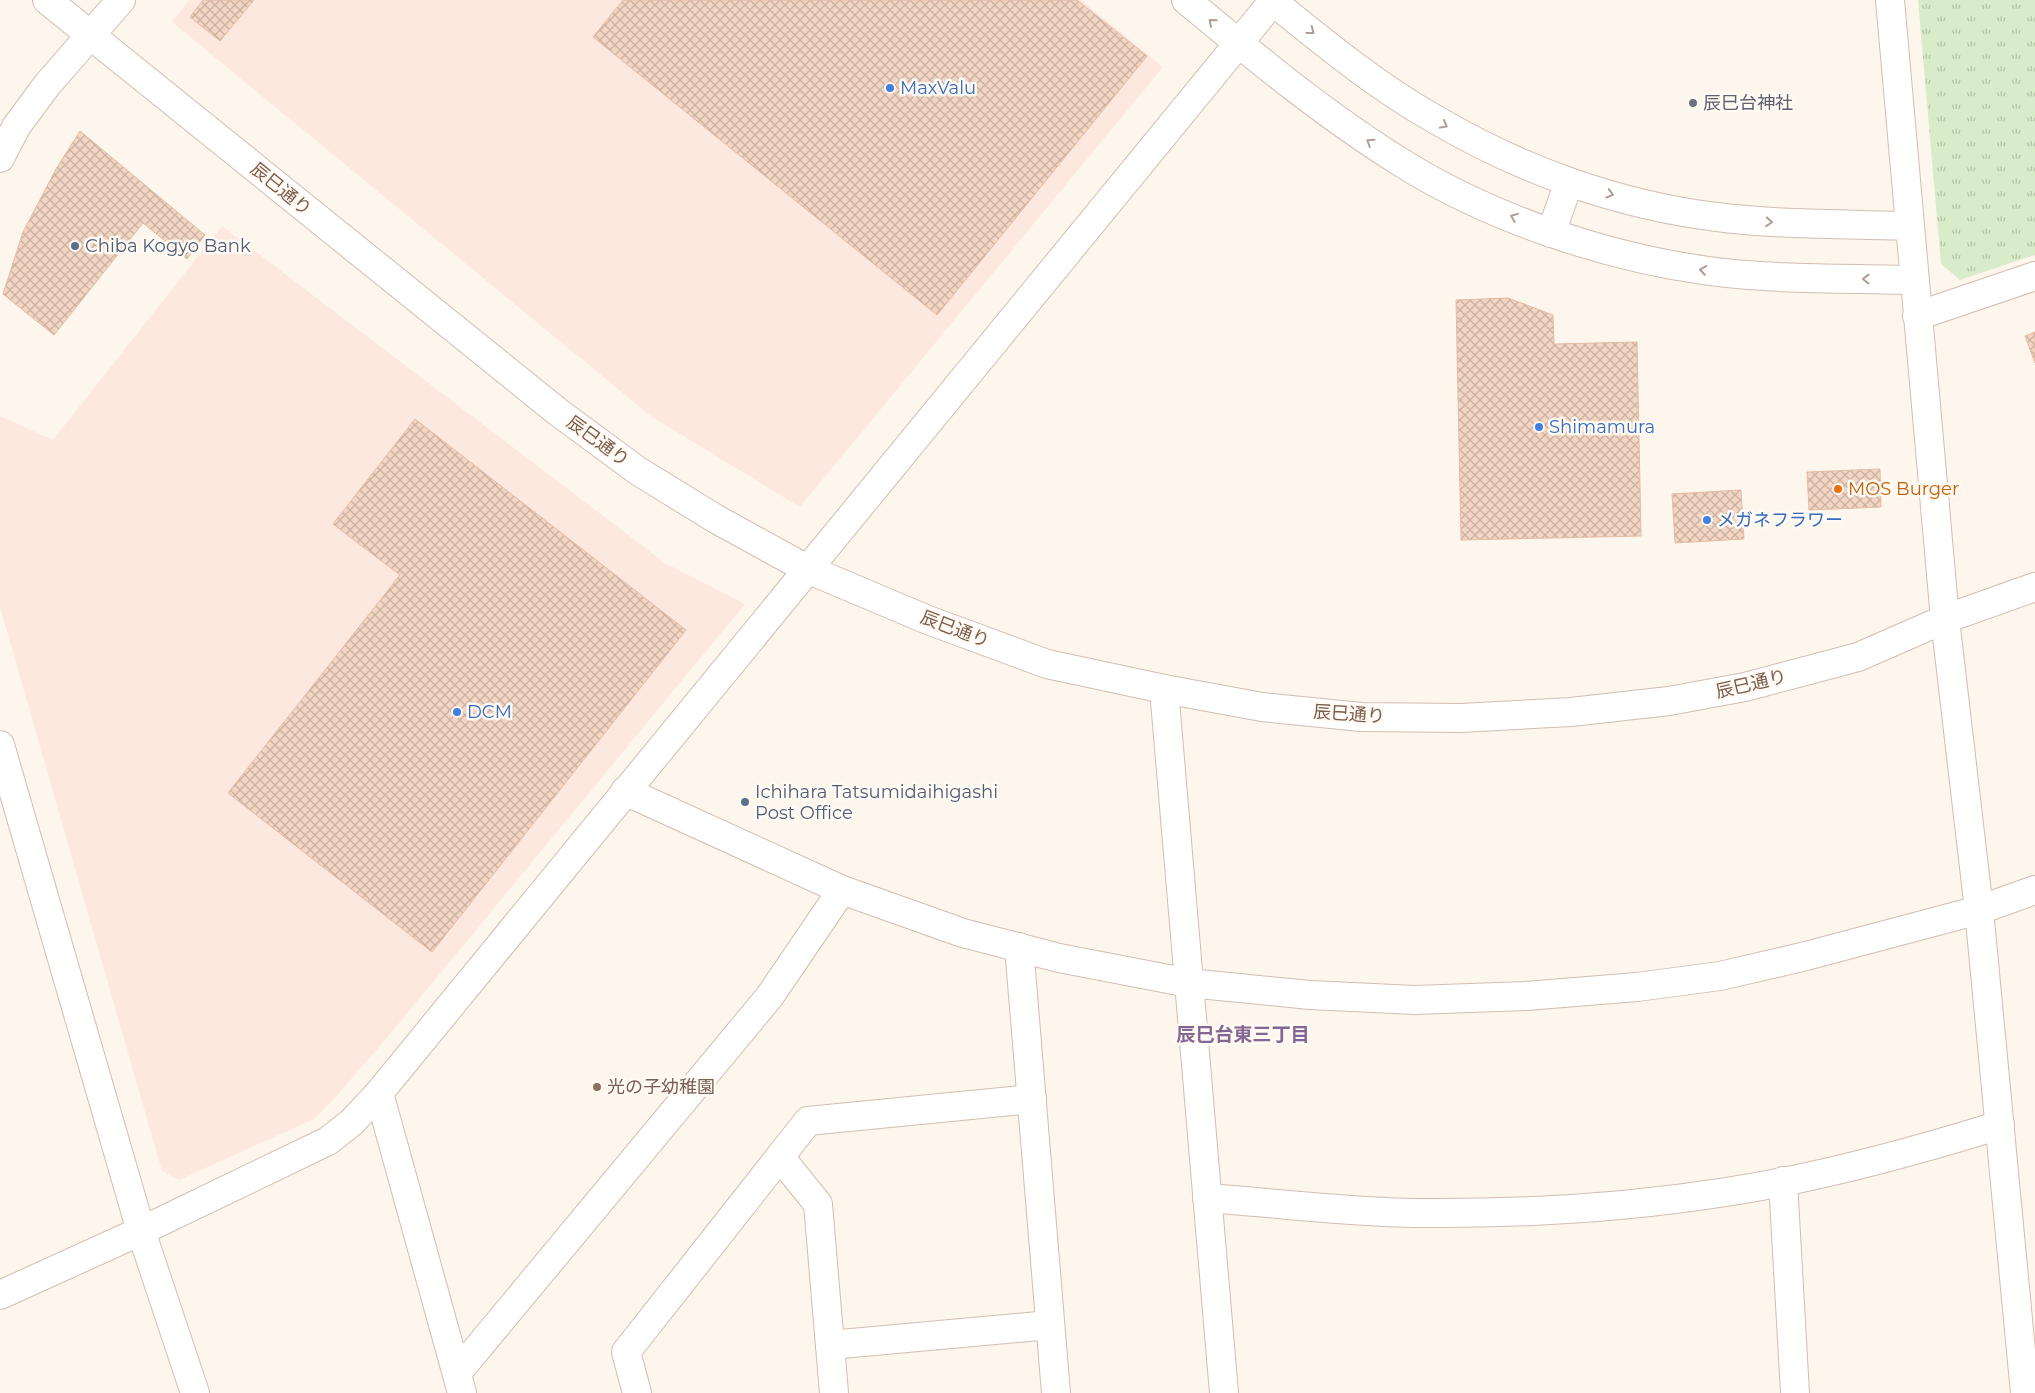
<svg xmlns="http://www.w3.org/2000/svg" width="2035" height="1393" viewBox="0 0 2035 1393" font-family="Montserrat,'Noto Sans JP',sans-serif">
  <defs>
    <pattern id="park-tufts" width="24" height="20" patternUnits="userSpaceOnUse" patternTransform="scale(1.25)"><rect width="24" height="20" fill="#d8ecc9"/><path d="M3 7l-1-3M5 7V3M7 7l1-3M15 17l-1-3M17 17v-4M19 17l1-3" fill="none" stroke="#b4c2a5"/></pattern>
    <pattern id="building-cross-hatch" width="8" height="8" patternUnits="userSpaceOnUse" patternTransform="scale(1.25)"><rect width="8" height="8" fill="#f3d5c3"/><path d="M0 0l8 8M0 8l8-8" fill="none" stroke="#cab0a1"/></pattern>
  </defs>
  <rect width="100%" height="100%" fill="#fdf6ec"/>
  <g fill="#fde8e0">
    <path d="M189,0H1081L1163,67L800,507L652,417L172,22Z"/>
    <path d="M222,226L665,563L745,604L381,1045L331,1102L314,1119L179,1180L162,1171L0,607V416L53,440Z"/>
  </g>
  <path fill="url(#park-tufts)" d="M1918,0H2035V255L1960,280L1941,264Z"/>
  <g fill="url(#building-cross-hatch)" stroke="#e6bba3">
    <path d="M203,0H254L220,41L190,17Z"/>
    <path d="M623,0H1077L1147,56L937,315L593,37Z"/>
    <path d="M80,131L205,235L187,259L143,223L54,335L3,294L23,232L56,169Z"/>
    <path d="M1508,298L1553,315L1554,344L1637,342L1641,536L1461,540L1456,300Z"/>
    <path d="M2035,332V363L2025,336Z"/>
    <path d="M415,419L686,630L432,952L228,793L400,575L333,524Z"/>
    <path d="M1880,469L1881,507L1809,510L1807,472Z"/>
    <path d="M1741,490L1744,539L1675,543L1672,494Z"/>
  </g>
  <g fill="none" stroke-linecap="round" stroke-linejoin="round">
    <g stroke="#d1beb0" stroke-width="30">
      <g id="minor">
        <path d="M47,0L558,412L638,471L716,519L807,569L928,620L1047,664L1164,689L1262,707L1361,717L1461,718L1571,712L1669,701L1745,687L1858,657L1945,619L2035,587"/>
        <path d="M1186,0C1255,57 1325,115 1402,163C1490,218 1606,257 1709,271C1776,280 1846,278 1914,280"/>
        <path d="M1271,0C1323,42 1375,85 1433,118C1519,169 1617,205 1717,217C1780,225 1845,224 1909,226"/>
        <path d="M1890,0L1945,619L1979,910L2025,1393"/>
        <path d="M0,158L16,127L47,85L121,0"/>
        <path d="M1551,233L1569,182"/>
        <path d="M1917,316L2035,276"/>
        <path d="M1164,689L1224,1393"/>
        <path d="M0,745L141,1231L195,1393"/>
        <path d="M625,791L842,890L963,933L1059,958L1189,983L1310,995L1415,1000L1526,996L1637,987L1720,976L1806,956L1979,910L2035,890"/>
        <path d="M1019,947L1056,1393"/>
        <path d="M379,1093L462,1393"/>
        <path d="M780,1157L818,1204L834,1393"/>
        <path d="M1783,1181L1795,1393"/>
        <path d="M1207,1198C1277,1203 1347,1212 1416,1213C1519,1214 1624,1208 1726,1192C1819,1178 1910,1153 2000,1125"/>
        <path d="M0,1295L141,1231L328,1141L352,1122L379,1093L1274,0"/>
        <path d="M830,1345L1050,1325"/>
        <path d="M457,1373L770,996L842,890"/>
        <path d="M637,1393L626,1352L808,1121L1032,1099"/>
      </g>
    </g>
    <use href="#minor" stroke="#fff" stroke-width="28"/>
  </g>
  <defs><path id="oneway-chevron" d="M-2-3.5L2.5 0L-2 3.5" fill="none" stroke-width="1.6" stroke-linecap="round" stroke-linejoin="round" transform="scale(1.25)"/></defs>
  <g stroke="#af9d94">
    <use href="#oneway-chevron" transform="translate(1212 22) rotate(-140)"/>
    <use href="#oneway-chevron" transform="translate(1311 31) rotate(38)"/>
    <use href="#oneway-chevron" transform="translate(1444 125) rotate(29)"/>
    <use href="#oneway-chevron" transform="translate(1370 142) rotate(-147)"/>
    <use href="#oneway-chevron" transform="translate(1610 194) rotate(16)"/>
    <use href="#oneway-chevron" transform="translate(1514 217) rotate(-158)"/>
    <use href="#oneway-chevron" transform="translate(1769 222) rotate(5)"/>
    <use href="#oneway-chevron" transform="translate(1703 270) rotate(-171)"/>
    <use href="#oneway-chevron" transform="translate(1866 279) rotate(-179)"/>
  </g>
  <g fill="#3f7fe0" stroke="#fffaf3" stroke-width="2">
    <circle cx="890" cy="88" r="5"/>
    <circle cx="1539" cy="427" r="5"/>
    <circle cx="1707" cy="520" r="5"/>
    <circle cx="457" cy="712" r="5"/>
  </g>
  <circle fill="#6b7280" stroke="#fffaf3" stroke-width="2" cx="1693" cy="103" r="5"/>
  <g fill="#5c6f8a" stroke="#fffaf3" stroke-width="2">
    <circle cx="75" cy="246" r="5"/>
    <circle cx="745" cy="802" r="5"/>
  </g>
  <circle fill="#e8710a" stroke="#fffaf3" stroke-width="2" cx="1838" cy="489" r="5"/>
  <circle fill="#8d6e63" stroke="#fffaf3" stroke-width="2" cx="597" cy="1087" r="5"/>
  <g text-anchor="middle" stroke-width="5" stroke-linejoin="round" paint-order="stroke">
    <g font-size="18" fill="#366cbe" stroke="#fffaf3" text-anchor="start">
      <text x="900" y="94">MaxValu</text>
      <text x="1549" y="433">Shimamura</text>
      <text x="1717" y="526">メガネフラワー</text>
      <text x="467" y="718">DCM</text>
    </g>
    <g font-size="18" fill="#5b616d" stroke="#fffaf3" text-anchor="start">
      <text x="1703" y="109">辰巳台神社</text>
    </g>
    <g font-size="18" fill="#7a5c4d" stroke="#fffaf3">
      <text transform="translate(281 189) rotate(39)" y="6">辰巳通り</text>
      <text transform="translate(598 441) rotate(36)" y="6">辰巳通り</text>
      <text transform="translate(955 629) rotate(21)" y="6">辰巳通り</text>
      <text transform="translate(1751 684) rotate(-13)" y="6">辰巳通り</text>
      <text transform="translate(1349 714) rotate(4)" y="6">辰巳通り</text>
    </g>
    <g font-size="18" fill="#4e5e75" stroke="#fffaf3" text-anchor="start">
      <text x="85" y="252">Chiba Kogyo Bank</text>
      <text x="755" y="798">Ichihara Tatsumidaihigashi<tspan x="755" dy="21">Post Office</tspan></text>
    </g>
    <g font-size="18" fill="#c56008" stroke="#fffaf3" text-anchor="start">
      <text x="1848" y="495">MOS Burger</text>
    </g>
    <g font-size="18" fill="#785e54" stroke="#fffaf3" text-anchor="start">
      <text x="607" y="1093">光の子幼稚園</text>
    </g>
    <g font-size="19" font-weight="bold" fill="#846695" stroke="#fffaf3">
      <text x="1243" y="1041">辰巳台東三丁目</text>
    </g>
  </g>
</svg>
